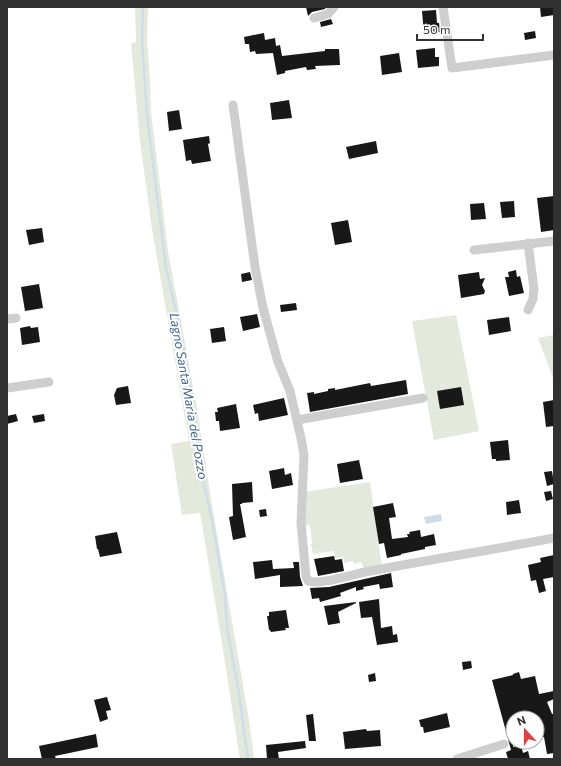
<svg xmlns="http://www.w3.org/2000/svg" width="561" height="766" viewBox="0 0 561 766" font-family="Commissioner,sans-serif">
  <rect width="100%" height="100%" fill="#fff"/>
  <g fill="#e3e9dd">
    <path d="M135,7H148L147,41L150,78L151,112L168,251L197,408L211,499L249,720L254,759H240L221,637L200,513L182,515L171,444L189,441L152,229L140,141L131,43L136,42Z"/>
    <path d="M456,315L479,431L434,440L412,321Z"/>
    <path d="M554,335V381L538,338Z"/>
    <path d="M370,482L382,567L364,569L361,562L354,564L353,561L344,563L343,557L335,558L334,551L313,554L311,544L312,543L310,525L304,526V492Z"/>
  </g>
  <path fill="#ceddea" d="M441,514L442,521L426,524L424,517Z"/>
  <g fill="none" stroke-linecap="round" stroke-linejoin="round">
    <path stroke="#ceddea" stroke-width="2.5" d="M143,7L142,40L147,115L166,268L179,324L192,396L199,462L212,520L225,596L227,627L239,694L248,759"/>
  </g>
  <g fill="#181818">
    <path d="M306,7H326L325,9L312,12L308,16Z"/>
    <path d="M540,7H554V15L541,17Z"/>
    <path d="M436,10L437,23H439L440,32L424,34L422,11Z"/>
    <path d="M331,19L333,24L321,27L320,22Z"/>
    <path d="M535,31L536,38L525,40L524,33Z"/>
    <path d="M264,33L265,40L275,38L276,46L280,45L282,56L325,51V49H339L340,65L315,66L316,69L307,70L306,67L285,71V73L277,75L273,53L256,54L255,51L250,52L249,44H245L244,37Z"/>
    <path d="M435,48V57H439V66L418,68L416,50Z"/>
    <path d="M399,53L402,72L382,75L380,56Z"/>
    <path d="M289,100L292,118L272,120L270,103Z"/>
    <path d="M179,110L182,129L169,131L167,112Z"/>
    <path d="M209,136L210,143L208,144L211,161L192,164L191,160L186,161L183,140Z"/>
    <path d="M376,141L378,153L349,159L346,147Z"/>
    <path d="M554,196V230L541,232L537,198Z"/>
    <path d="M514,201L515,217L502,218L500,202Z"/>
    <path d="M484,203L486,219L471,220L470,204Z"/>
    <path d="M348,220L352,242L335,245L331,223Z"/>
    <path d="M42,228L44,242L29,245L26,230Z"/>
    <path d="M516,270L517,277L520,276L524,293L509,296L505,277H509L508,272Z"/>
    <path d="M250,272L252,280L242,282L241,274Z"/>
    <path d="M479,272L480,279L485,278L482,285L485,291L484,294L461,298L458,275Z"/>
    <path d="M39,284L43,308L25,311L21,287Z"/>
    <path d="M296,303L297,310L281,312L280,305Z"/>
    <path d="M257,314L260,327L243,331L240,317Z"/>
    <path d="M509,317L511,331L489,335L487,320Z"/>
    <path d="M30,326L31,328L38,327L40,342L22,345L20,328Z"/>
    <path d="M224,327L226,341L212,343L210,329Z"/>
    <path d="M406,380L408,394L310,412L307,393L314,392V394L328,391V389L335,388V390L370,383L371,386Z"/>
    <path d="M128,386L131,403L116,405L114,395L117,388Z"/>
    <path d="M461,387L464,405L440,409L437,391Z"/>
    <path d="M284,398L288,415L259,421L258,413L255,414L253,405Z"/>
    <path d="M554,400V426L546,427L543,402Z"/>
    <path d="M236,404L240,428L220,431L219,421H216L215,412H218L217,408Z"/>
    <path d="M16,414L18,421L7,424V416Z"/>
    <path d="M44,414L45,421L34,423L32,416Z"/>
    <path d="M508,440L510,460L496,461V459H492L490,442Z"/>
    <path d="M359,460L363,479L340,483L337,464Z"/>
    <path d="M284,468L285,475L291,473L293,485L272,489L269,471Z"/>
    <path d="M552,471L554,484L547,486L544,472Z"/>
    <path d="M252,482L253,502L242,503V504H240L246,537L233,540L229,517L233,516L232,484Z"/>
    <path d="M551,491L553,499L546,501L544,492Z"/>
    <path d="M519,500L521,513L507,515L506,502Z"/>
    <path d="M393,503L396,517L389,518L392,539L408,537L407,534H410L409,532L420,530L421,537L434,534L436,545L425,547V549L401,554V555L387,558L384,543L379,544L373,507Z"/>
    <path d="M266,509L267,516L260,517L259,510Z"/>
    <path d="M117,532L122,553L100,557L98,549H97L95,536Z"/>
    <path d="M554,555V577L543,579L546,591L539,593L536,580L531,581L528,565L541,562L540,558Z"/>
    <path d="M334,556L335,560L342,559L344,571L318,576L314,559Z"/>
    <path d="M272,560L273,569L294,568L293,562H299L300,577L303,586L280,587V575L255,579L253,562Z"/>
    <path d="M391,573L393,587L380,589L379,584L363,587L364,589L356,591V587L340,593L341,596L320,602L319,598L312,599L310,588L329,587Z"/>
    <path d="M379,599L381,628L392,626L393,635L397,634L398,642L377,645L372,617L361,618L359,602Z"/>
    <path d="M356,602V603L338,612L340,623L328,625L324,606Z"/>
    <path d="M286,610L289,628H285L286,630L271,632L270,630H269L267,616H269V612Z"/>
    <path d="M471,661L472,668L463,670L462,662Z"/>
    <path d="M519,672L521,679L535,676L539,694L554,691V699L547,702L552,714H554V753L547,754L544,737L537,738V718H534L533,714L522,718H513V747L521,745L523,753L528,751L530,759H508L506,752L511,750L492,680L513,675V674Z"/>
    <path d="M375,673L376,681L369,682L368,675Z"/>
    <path d="M107,697L111,710L106,711L108,719L100,722L94,700Z"/>
    <path d="M447,713L450,727L424,733L423,727H421L419,720Z"/>
    <path d="M313,714L316,741H309L306,715Z"/>
    <path d="M366,729L367,731L380,730L381,746L345,749L343,732Z"/>
    <path d="M96,734L98,747L55,756L56,759H42L39,746Z"/>
    <path d="M305,741L306,748L278,752L279,759H267L266,745Z"/>
  </g>
  <g fill="none" stroke-linecap="round" stroke-linejoin="round">
    <g stroke="#cecece" stroke-width="9">
      <path d="M443,7L452,68L554,55"/>
      <path d="M314,18L328,14L334,7"/>
      <path d="M233,105L255,267L263,308L278,362L290,391L301,438L304,455L301,523L306,576L308,581C320,585 351,575 365,572C428,560 491,550 554,538"/>
      <path d="M474,250L554,241"/>
      <path d="M528,310L533,299L534,289L528,243"/>
      <path d="M7,319L16,318"/>
      <path d="M7,388L49,382"/>
      <path d="M297,420L423,398"/>
      <path d="M457,759L504,744"/>
    </g>
  </g>
  <g text-anchor="middle" stroke-width="4" stroke-linejoin="round" paint-order="stroke">
    <g font-size="13" font-style="italic" fill="#446a8e" stroke="#fff">
      <text transform="translate(189 396) rotate(80)" y="5">Lagno Santa Maria del Pozzo</text>
    </g>
  </g>
  <rect width="561" height="766" fill="none" stroke="#313131" stroke-width="16"/>
  <g transform="translate(525 730) rotate(339)"><circle r="19" fill="#ffffff" stroke="#adadad"/>
  <path d="M0-3L7 15L0 10L-7 15Z" fill="#d94542"/>
  <text y="-6" font-size="11" font-weight="bold" text-anchor="middle" fill="#313131">N</text>
  </g>
  <path d="M417 34v6h66v-6" fill="none" stroke="#313131" stroke-width="2"/>
  <text x="423" y="34" font-size="12" fill="#313131" stroke="#ffffff" stroke-width="3" paint-order="stroke">50 m</text>
</svg>
